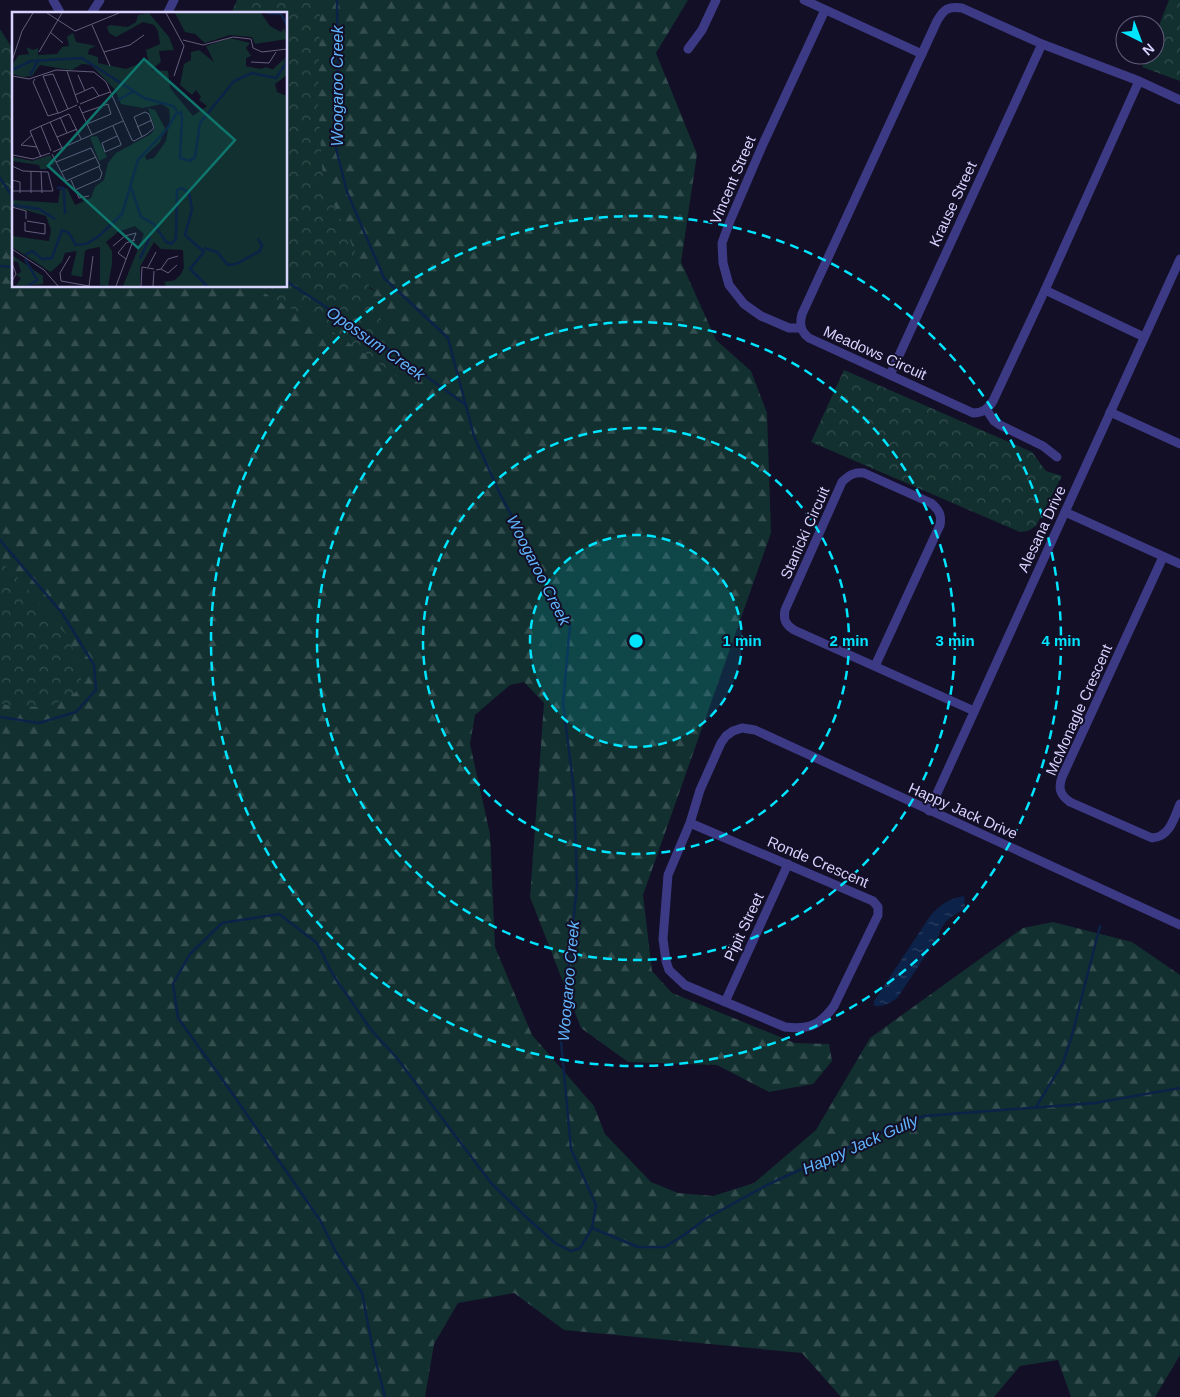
<svg xmlns="http://www.w3.org/2000/svg" width="1180" height="1397" viewBox="0 0 1180 1397" font-family="Helvetica,sans-serif">
  <defs>
    <pattern id="forest-firs" width="22" height="20" patternUnits="userSpaceOnUse" patternTransform="scale(1.25)"><rect width="22" height="20" fill="#12302f"/><path d="M5 1l3.5 6h-7zM16 11l3.5 6h-7z" fill="#344d4e"/></pattern>
    <pattern id="park-crowns" width="20" height="18" patternUnits="userSpaceOnUse" patternTransform="scale(1.25)"><rect width="20" height="18" fill="#12302f"/><path d="M2 6a3 3 0 1 1 6 0M12 15a3 3 0 1 1 6 0" fill="none" stroke="#344d4e"/></pattern>
    <pattern id="water-ripples" width="26" height="14" patternUnits="userSpaceOnUse" patternTransform="scale(1.25)"><rect width="26" height="14" fill="#0c2248"/><path d="M2 4q2-2 4 0t4 0M15 11q2-2 4 0t4 0" fill="none" stroke="#2f4163"/></pattern>
  </defs>
  <rect width="100%" height="100%" fill="#130f26"/>
  <path fill="url(#forest-firs)" d="M250,0H688L656,53L697,154L681,262L716,340L751,371L767,413L771,533L643,895L652,971L672,993L795,1043L829,1044L832,1061L813,1084L769,1092L717,1065L628,1062L581,1028L530,897L544,703L524,682L510,685L475,715L470,744L490,834L495,947L532,1035L594,1106L605,1134L651,1182L678,1193L713,1196L754,1183L816,1130L870,1038L1023,928L1053,922L1132,942L1180,975V1355L1155,1397H1071L1058,1360L1020,1366L994,1397H841L802,1353L564,1330L514,1293L458,1303L434,1344L425,1397H0V44L14,70V286H286V248L375,291L340,264L286,14Z"/>
  <g fill="url(#park-crowns)">
    <path d="M237,0H320L318,102L323,180L364,272L403,380L336,334L252,286H286V14H231Z"/>
    <path d="M1169,0H1180V81L1142,67L1147,55H1155V36Z"/>
    <path d="M0,29L14,51V251L0,250Z"/>
    <path d="M844,370L1032,452L1046,471L1062,476L1036,526L1028,531L1020,532L811,442Z"/>
    <path d="M0,561L20,580L68,637L83,673L76,692L49,707L10,706L0,703Z"/>
  </g>
  <path fill="url(#water-ripples)" d="M964,896L965,909C953,915 942,921 939,935L898,997C891,1003 883,1007 874,1006V1001L930,916C941,904 948,899 964,896Z"/>
  <g fill="none" stroke-linecap="round" stroke-linejoin="round">
    <g stroke="#0c2248" stroke-width="2.5">
      <path d="M337,0L338,88L334,140L347,192L384,278L448,338L474,436L500,494L570,625L563,703L574,791L577,885L561,1041L571,1149L596,1205L592,1228L580,1248L571,1251L555,1243L525,1216L491,1183L396,1057L372,1031L333,975L317,943L279,914L222,923L190,954L173,984L178,1018L232,1093L320,1220L336,1252L362,1293L373,1350L385,1397"/>
      <path d="M0,178L14,199"/>
      <path d="M0,266L14,267"/>
      <path d="M286,281L369,335L466,405"/>
      <path d="M0,540L62,613L94,665L96,690L76,712L39,723L0,717"/>
      <path d="M1036,1107L1063,1063L1072,1035L1100,926"/>
      <path d="M592,1228L638,1247H665L684,1235L707,1218L767,1185L873,1136L924,1116L1095,1103L1180,1088"/>
    </g>
    <g stroke="#3d3a85" stroke-width="9">
      <path d="M53,0L61,14"/>
      <path d="M804,0L922,54"/>
      <path d="M91,14L100,0"/>
      <path d="M167,14L174,0"/>
      <path d="M688,49L702,30L716,0"/>
      <path d="M1139,81L1045,290L993,401C988,409 983,413 973,413L809,338C801,332 799,325 802,314L937,21C944,9 948,6 962,8L1042,44L1139,81L1180,100"/>
      <path d="M1045,290L1144,337"/>
      <path d="M801,328H789L761,316L744,304L729,285L723,263L722,243L730,221L763,144L825,10"/>
      <path d="M890,375L1042,44"/>
      <path d="M986,409L994,421L1000,425L1043,446L1057,457"/>
      <path d="M1110,412L1180,444"/>
      <path d="M1065,512L1180,564"/>
      <path d="M1163,557L1062,777C1058,788 1060,795 1070,802L1152,838C1170,837 1174,818 1180,804"/>
      <path d="M875,666L940,525C942,515 939,510 931,503L864,473C854,472 849,475 842,482L785,610C783,620 786,625 794,630L974,711"/>
      <path d="M929,811L1180,259"/>
      <path d="M690,823L873,901L878,907V915L834,1006C820,1025 809,1030 785,1027L685,985L669,970L666,961L663,939L668,875L690,823L700,790L721,743L726,736L733,731L742,728L755,730L1180,925"/>
      <path d="M725,1002L788,864"/>
    </g>
  </g>
  <circle cx="636" cy="641" r="106" fill="#00e5ff" fill-opacity=".12"/>
  <g fill="none" stroke="#00e5ff" stroke-width="2.5" stroke-dasharray="9 6">
    <circle cx="636" cy="641" r="106"/>
    <circle cx="636" cy="641" r="213"/>
    <circle cx="636" cy="641" r="319"/>
    <circle cx="636" cy="641" r="425"/>
  </g>
  <g text-anchor="middle" stroke-width="4" stroke-linejoin="round" paint-order="stroke">
    <g font-size="15" fill="#d9d4ff" stroke="#130f26">
      <text transform="translate(733 180) rotate(-67)" y="5">Vincent Street</text>
      <text transform="translate(953 204) rotate(-65)" y="5">Krause Street</text>
      <text transform="translate(875 353) rotate(24)" y="5">Meadows Circuit</text>
      <text transform="translate(1042 529) rotate(-65)" y="5">Alesana Drive</text>
      <text transform="translate(805 533) rotate(-66)" y="5">Stanicki Circuit</text>
      <text transform="translate(1079 710) rotate(-66)" y="5">McMonagle Crescent</text>
      <text transform="translate(963 811) rotate(24)" y="5">Happy Jack Drive</text>
      <text transform="translate(818 862) rotate(23)" y="5">Ronde Crescent</text>
      <text transform="translate(744 927) rotate(-65)" y="5">Pipit Street</text>
    </g>
    <g font-size="16" font-style="italic" fill="#62b6ff" stroke="#130f26">
      <text transform="translate(337 86) rotate(-90)" y="6">Woogaroo Creek</text>
      <text transform="translate(376 343) rotate(35)" y="6">Opossum Creek</text>
      <text transform="translate(539 570) rotate(63)" y="6">Woogaroo Creek</text>
      <text transform="translate(568 981) rotate(-85)" y="6">Woogaroo Creek</text>
      <text transform="translate(860 1144) rotate(-24)" y="6">Happy Jack Gully</text>
    </g>
  </g>
  <g transform="translate(12 12)">
    <rect width="275" height="275" fill="#130f26"/>
    <path d="M174,261L192,274H154L152,270L165,268Z" fill="#12302f"/>
    <path d="M137,1L157,25L162,38L147,39L149,50L139,58L156,59L158,76L181,104L195,94L187,88L189,85L184,78L180,83L168,73L172,52L179,48V40L187,38L202,50L194,34L218,26L238,31L234,36L239,44L234,46V55L249,57L254,55L263,58L275,47V63L263,72L265,80L275,84V274H186L176,264L163,274H155L153,270L162,269L169,262L176,247L172,238L143,230L128,238L133,218L123,206L94,230L100,239V252L96,274L88,273V224L82,234L73,239L70,265L59,263L65,238H53L50,249L39,260L0,235V224L37,229L39,218L34,204L0,194V188L46,191L48,178L55,176L63,193L79,186L83,175L92,168L96,151L104,141L139,122L143,116L136,96L143,98L153,116L148,130L133,144L134,148L142,146L154,129L158,107L157,97L150,92L131,96L109,92L103,78L79,53L70,52L60,58L28,53L20,64L11,65L0,62V53L6,44H18L14,35L21,38L26,36V43L45,42L50,35L57,34L55,25L61,21L64,30L84,34L77,37L76,42L86,45V51L114,57L136,48L134,38L148,32L146,19L142,13L131,10L104,25L97,21L95,15L98,13L116,15L124,10L126,3ZM163,1H249L258,14L269,20L272,16L275,27L243,32L240,25L218,23L193,31L183,22L173,20Z" fill="#12302f"/>
    <path d="M19,42L61,50L59,58L4,49L7,43ZM275,44L263,65L244,59L234,60L233,54L259,59ZM85,124L95,145L87,149L78,125ZM38,143L43,151L34,157H28L27,153L0,149L1,145L20,149ZM168,177L174,181L179,191L173,225L190,238L177,258L172,261L171,238L149,237L142,230L128,255V274H111L132,222L123,214L103,221L88,235L53,241L50,250L38,260L15,243L22,240L31,248H41L44,244L50,220L63,234L75,233L109,206L122,178L132,208L145,218L153,232L162,233L165,182ZM0,243L31,264V272L4,274L9,266L4,263L9,260L6,250L0,249Z" fill="#12302f"/>
    <path fill="none" stroke="#0c2248" stroke-width="2.5" d="M255,1L269,2L275,13M0,58L19,49L70,46L132,86L161,94L165,99M18,63L26,49M106,88L122,79M118,172L129,205L142,212L154,230L159,232L164,227L165,178L170,176L177,181L180,197L173,223L192,240L178,257L195,274M45,176H51L52,179L53,202M0,193L27,197L43,207M192,236L205,240L216,253L224,252L248,239L250,233L246,227M13,243L20,239L30,247L40,246L50,218L57,221L64,233L74,232L87,224L110,202L126,148L155,117L164,102L169,100L170,106L168,146L178,149L183,145L188,111L222,69L240,61L264,66L275,50M13,247L25,268L16,274M128,247L138,225"/>
    <path fill="none" stroke="#625e7d" stroke-width="1" d="M35,1L63,19L107,1M154,1L172,34L162,64M80,13L98,54M38,20L51,31M171,28L191,33L221,25L239,27L241,36L250,40L275,37M27,40L50,1M92,40L118,33L132,23M0,49L10,19L21,1M239,50L257,51L264,40M55,59L66,91M66,63L73,79M0,64L17,67L44,58L82,60L94,70L120,128L122,129L135,122L142,116L137,102L133,100L122,105L130,125M23,67L21,70L36,104L46,101M63,83L81,75L87,84L98,80M68,92L87,84M67,94L80,123M56,97L41,62L31,64L46,101H47L65,93M70,101L96,92L99,102L75,112M48,105L55,121M38,110L50,136M29,114L18,119L29,145M101,114L109,132V133L93,140L90,131L105,124M125,115L140,108M20,123L9,133L25,135M45,125L65,117M39,139L29,114L57,102L69,127M41,140L111,109M40,142L44,150L54,169L88,154L79,136L44,150M1,143L21,147L38,141M0,154L11,159L36,160L41,179H0M19,159V181M29,159L30,181M49,160L84,145M0,168L8,170V181M59,168L67,186L77,184M63,178L88,167L90,161L87,155M0,195L14,199V207M13,210V219L33,222V212L15,209M101,234L113,224L124,221L104,274M0,237L32,258L46,274M58,244L48,261L49,269L77,274L81,244M114,247L106,241L114,231L123,228M0,251L4,262L0,269M136,255L144,240M149,257L156,261L165,253M144,258L149,257L156,247L166,244M129,274L130,255L142,257M141,274L142,259"/>
    <path fill="#0f766e" fill-opacity="0.15" stroke="#0f766e" stroke-width="2.5" d="M132,47L223,128L126,236L36,154Z"/>
    <rect width="275" height="275" fill="none" stroke="#d9d4ff" stroke-width="2.5"/>
  </g>
  <circle cx="636" cy="641" r="8" fill="#00e5ff" stroke="#130f26" stroke-width="2.5"/>
  <g font-size="15" text-anchor="middle" font-weight="bold" fill="#00e5ff" stroke="#130f26" stroke-width="4" stroke-linejoin="round" paint-order="stroke">
    <text x="742" y="646">1 min</text>
    <text x="849" y="646">2 min</text>
    <text x="955" y="646">3 min</text>
    <text x="1061" y="646">4 min</text>
  </g>
  <g transform="translate(1140 40) rotate(138)"><circle r="24" fill="#130f26" stroke="#625e7d"/>
  <path d="M0-4L9 19L0 12L-9 19Z" fill="#00e5ff"/>
  <text y="-8" font-size="14" font-weight="bold" text-anchor="middle" fill="#d9d4ff">N</text>
  </g>
</svg>
